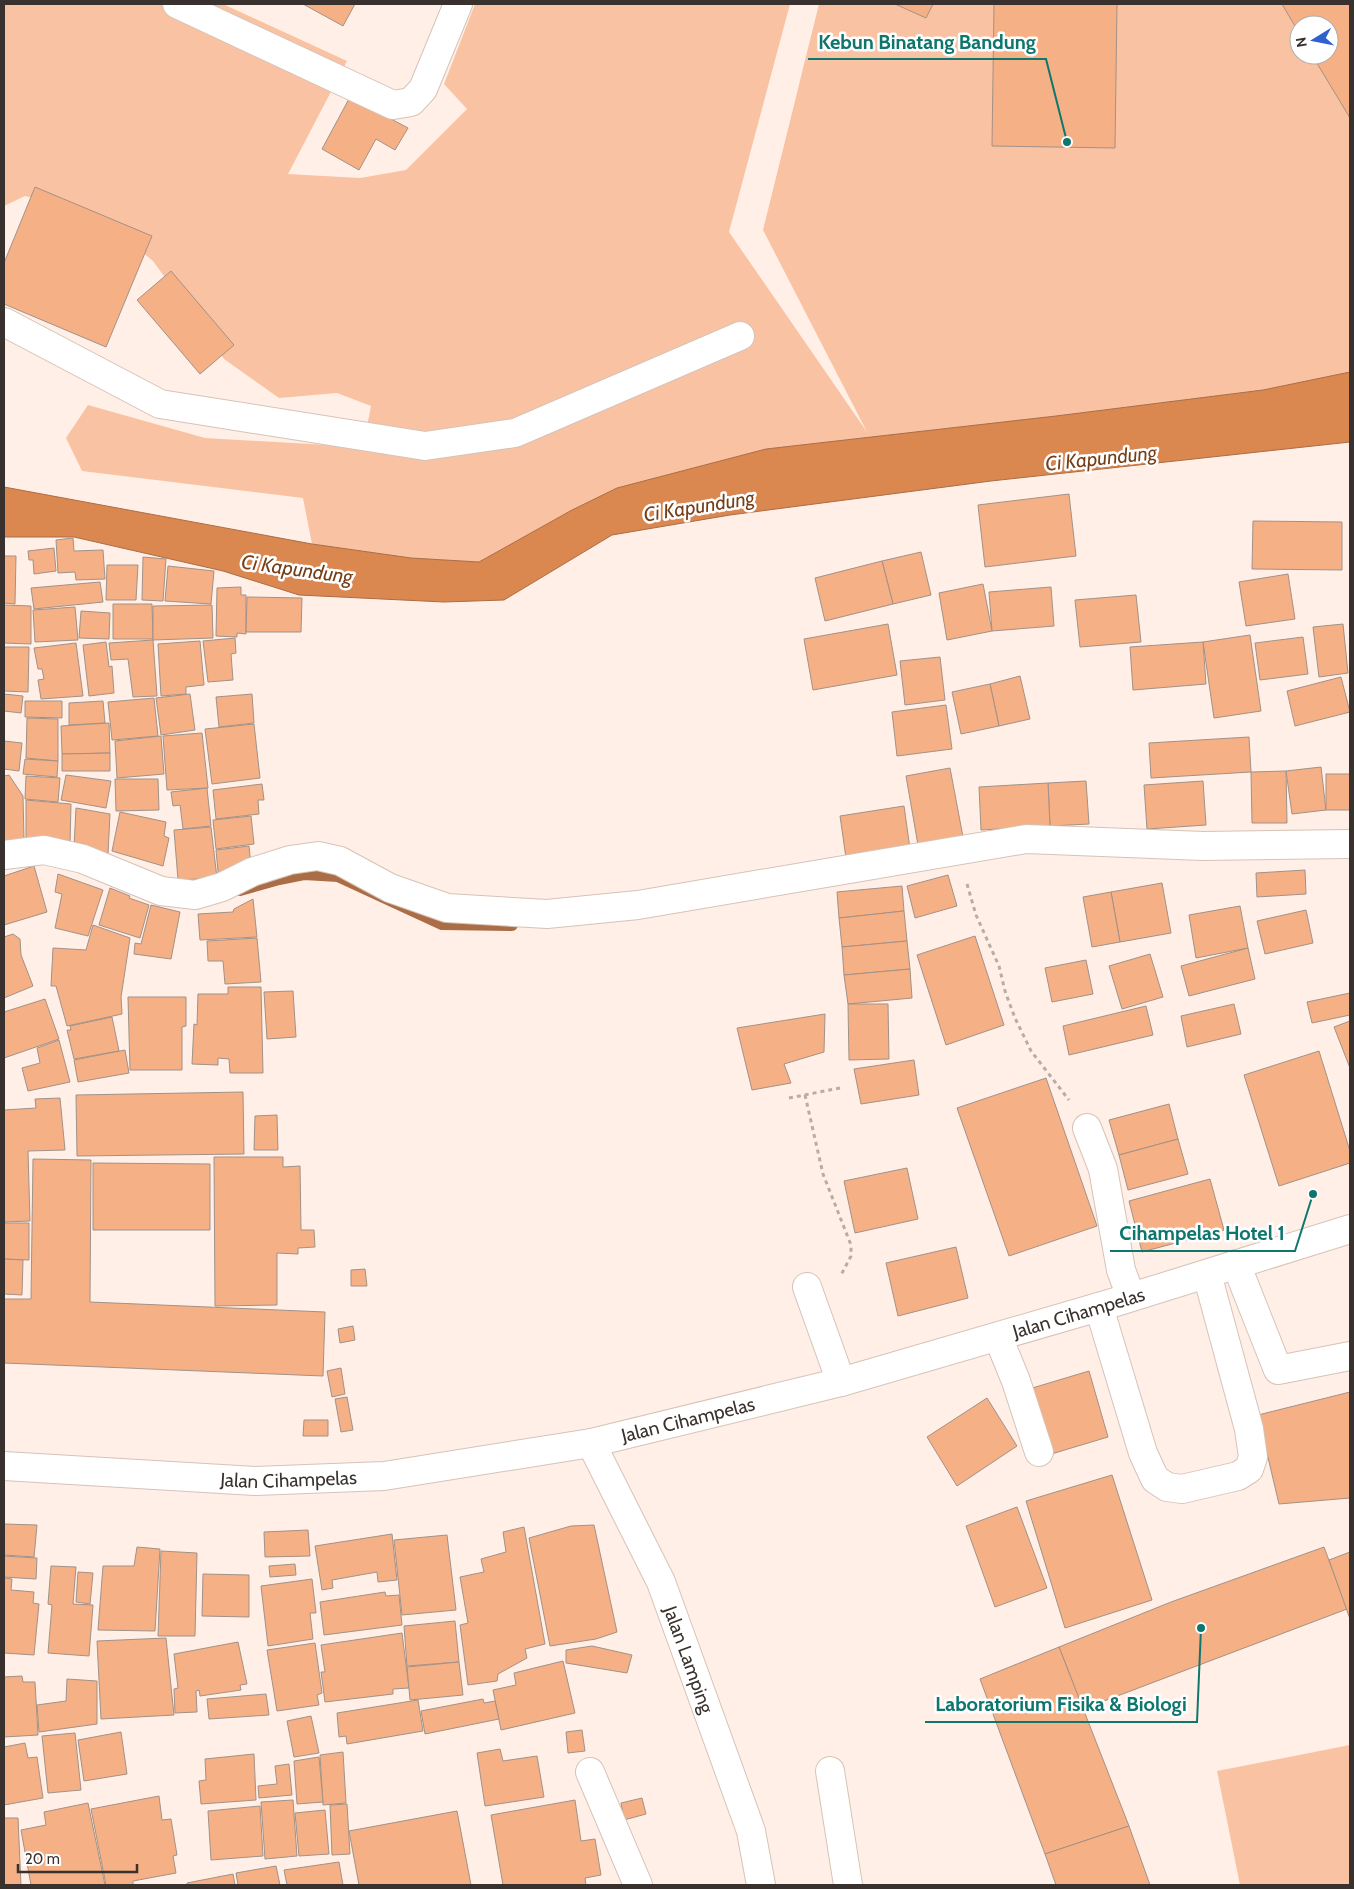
<svg xmlns="http://www.w3.org/2000/svg" width="1354" height="1889" viewBox="0 0 1354 1889" font-family="Cabin,sans-serif">
  <rect width="100%" height="100%" fill="#ffefe6"/>
  <g fill="#f9c3a3" fill-rule="evenodd">
    <path d="M4,4H223L347,61L288,174L360,178L406,170L467,109L444,84L475,4H790L729,232L867,432L763,230L819,4H1350V372L1263,390L1056,416L766,449L617,488L572,510L479,562L411,558L312,544L303,498L82,471L66,438L88,405L205,438L363,447L371,406L337,393L279,398L224,359L153,261L94,212L25,196L4,206ZM1299,25H1329V55H1299Z"/>
    <path d="M1350,1745V1885H1240L1217,1771Z"/>
  </g>
  <path fill="#da8750" stroke="#aa6d46" d="M1350,372V442L991,481L730,515L612,535L504,600L444,602L299,595L223,571L74,537H4V487L312,544L411,558L479,562L572,510L617,488L766,449L1056,416L1263,390Z"/>
  <g fill="none" stroke-linecap="round" stroke-linejoin="round">
    <path stroke="#aa6d46" stroke-width="12" d="M240,890L279,879L304,874L338,876L442,924L512,925"/>
  </g>
  <g fill="#f5b085" stroke="#a39187">
    <path d="M303,4H355L343,26Z"/>
    <path d="M895,4H933L926,18Z"/>
    <path d="M994,4H1117L1115,148L992,146Z"/>
    <path d="M1282,4H1350V118L1312,55H1329V25H1299V33Z"/>
    <path d="M350,97L408,128L395,150L376,139L359,170L322,149Z"/>
    <path d="M35,187L152,236L106,347L4,304V263Z"/>
    <path d="M171,271L234,345L200,374L137,300Z"/>
    <path d="M1069,494L1076,556L985,567L978,505Z"/>
    <path d="M1253,521L1342,522V570L1252,569Z"/>
    <path d="M73,538L74,551L103,550L105,579L76,580L75,572L58,573L56,540Z"/>
    <path d="M54,548L56,571L34,574L33,560H29L28,551Z"/>
    <path d="M921,552L931,595L893,604L882,561Z"/>
    <path d="M4,556H16L15,604L4,603Z"/>
    <path d="M143,557L166,559L163,601L142,600Z"/>
    <path d="M882,561L893,604L825,621L815,578Z"/>
    <path d="M107,565H138L136,600H106Z"/>
    <path d="M168,566L214,571L211,604L165,601Z"/>
    <path d="M1288,574L1295,619L1246,626L1239,582Z"/>
    <path d="M100,582L103,602L34,609L31,588Z"/>
    <path d="M983,584L992,631L947,640L939,593Z"/>
    <path d="M241,587V595H246V634L237,633V637L216,636L217,588Z"/>
    <path d="M1051,587L1054,626L992,631L989,592Z"/>
    <path d="M1136,595L1141,642L1080,647L1075,600Z"/>
    <path d="M247,597L302,598L301,632H246Z"/>
    <path d="M113,604H152L153,639H113Z"/>
    <path d="M4,605L31,606V644L4,643Z"/>
    <path d="M212,605L213,638L153,640V606Z"/>
    <path d="M75,607L78,640L35,642L33,610Z"/>
    <path d="M81,611L110,613L109,639L79,638Z"/>
    <path d="M888,624L897,675L813,690L804,639Z"/>
    <path d="M1343,624L1348,673L1319,677L1313,627Z"/>
    <path d="M1250,635L1261,711L1214,718L1203,642Z"/>
    <path d="M1303,637L1308,674L1260,680L1255,643Z"/>
    <path d="M235,638L236,653L231,654L233,680L208,682L203,641Z"/>
    <path d="M153,640L157,696L133,697L128,659L111,660L109,643Z"/>
    <path d="M200,641L204,685L186,687V694L161,696L158,644Z"/>
    <path d="M106,642L109,667L112,666L114,693L89,696L83,645Z"/>
    <path d="M1203,642L1206,684L1133,690L1130,647Z"/>
    <path d="M76,643L83,696L41,699L38,680L44,679L42,669H38L34,648Z"/>
    <path d="M4,647H29L28,692L4,691Z"/>
    <path d="M940,657L945,700L905,705L900,661Z"/>
    <path d="M1020,676L1030,719L999,726L990,684Z"/>
    <path d="M1341,677L1350,712L1295,726L1287,691Z"/>
    <path d="M990,684L999,726L961,734L952,692Z"/>
    <path d="M4,694L23,696L21,713L4,711Z"/>
    <path d="M190,694L195,730L161,735L156,698Z"/>
    <path d="M252,694L254,723L219,727L216,697Z"/>
    <path d="M154,698L158,736L112,740L108,702Z"/>
    <path d="M25,701H62V718L25,717Z"/>
    <path d="M103,701L105,723L69,725V703Z"/>
    <path d="M946,705L952,749L897,756L892,712Z"/>
    <path d="M27,718L58,719V761L26,758Z"/>
    <path d="M109,723L110,753L62,754L61,726Z"/>
    <path d="M254,724L260,778L212,784L205,729Z"/>
    <path d="M202,733L208,788L167,790L163,736Z"/>
    <path d="M161,736L164,774L117,778L115,741Z"/>
    <path d="M1249,737L1251,772L1151,778L1149,743Z"/>
    <path d="M4,741L22,743L19,771L4,769Z"/>
    <path d="M110,753V771H62V754Z"/>
    <path d="M25,759L58,761L57,777L23,774Z"/>
    <path d="M1321,767L1326,810L1292,814L1286,771Z"/>
    <path d="M950,768L963,837L918,845L906,776Z"/>
    <path d="M1286,771L1287,823H1252L1251,772Z"/>
    <rect x="1326" y="774" width="24" height="36"/>
    <path d="M9,775L23,796L24,840L4,847V776Z"/>
    <path d="M66,775L111,781L106,808L61,800Z"/>
    <path d="M26,776L60,778L58,802L25,799Z"/>
    <path d="M115,779H158L159,810L116,811Z"/>
    <path d="M1086,781L1089,824L1050,826L1048,783Z"/>
    <path d="M1203,781L1206,825L1147,829L1144,785Z"/>
    <path d="M1048,783L1050,826L981,830L979,787Z"/>
    <path d="M262,784L264,800H258L259,814L216,819L213,790Z"/>
    <path d="M207,788L211,826L183,829L180,805L173,806L171,792Z"/>
    <path d="M26,800L71,804L70,844L26,838Z"/>
    <path d="M904,806L910,849L846,858L840,816Z"/>
    <path d="M76,808L110,814L108,854L74,847Z"/>
    <path d="M120,812L166,822L164,836L169,838L163,866L112,851Z"/>
    <path d="M251,816L254,844L216,849L213,820Z"/>
    <path d="M211,827L217,878L178,880L174,830Z"/>
    <path d="M249,846L251,866L219,882L216,850Z"/>
    <path d="M34,866L47,912L4,925V876Z"/>
    <path d="M1305,870L1306,894L1257,897L1256,873Z"/>
    <path d="M58,874L103,890L88,936L55,928L62,894L55,892Z"/>
    <path d="M948,875L957,906L915,918L907,886Z"/>
    <path d="M1162,883L1171,933L1120,942L1111,892Z"/>
    <path d="M902,886L904,911L839,918L837,892Z"/>
    <path d="M110,888L130,896L129,898L149,905L140,938L99,925Z"/>
    <path d="M1111,892L1120,942L1092,947L1083,897Z"/>
    <path d="M253,899L257,937L200,940L198,914L233,912L234,909Z"/>
    <path d="M151,905L180,912L171,959L134,954L135,943L141,944Z"/>
    <path d="M1240,906L1248,948L1196,958L1189,915Z"/>
    <path d="M1306,910L1313,943L1265,954L1257,921Z"/>
    <path d="M904,911L907,941L842,947L839,918Z"/>
    <path d="M93,925L130,938L121,997L122,1014L67,1026L56,986H51L53,948L86,950Z"/>
    <path d="M13,934L20,939L21,955L33,986L4,998V937Z"/>
    <path d="M975,936L1004,1025L946,1045L917,955Z"/>
    <path d="M257,938L261,982L225,984L223,961H208L207,941Z"/>
    <path d="M907,941L910,969L844,975L842,947Z"/>
    <path d="M1248,948L1255,979L1189,996L1181,966Z"/>
    <path d="M1150,954L1163,997L1122,1009L1109,966Z"/>
    <path d="M1086,960L1093,994L1052,1002L1045,968Z"/>
    <path d="M910,969L912,998L848,1004L844,975Z"/>
    <path d="M228,987H261L263,1073H230L229,1059L218,1058V1065L192,1064L194,1024L197,1025L198,994H228Z"/>
    <path d="M293,991L296,1037L267,1039L264,992Z"/>
    <path d="M1350,993V1015L1312,1023L1307,1002Z"/>
    <path d="M128,997H186V1026L182,1027V1070H130Z"/>
    <path d="M45,999L59,1039L4,1058V1012Z"/>
    <path d="M848,1004H888L889,1059L849,1060Z"/>
    <path d="M1234,1004L1241,1034L1187,1047L1181,1016Z"/>
    <path d="M1146,1006L1153,1035L1069,1055L1063,1026Z"/>
    <path d="M825,1014L824,1052L784,1064L791,1083L752,1090L737,1028Z"/>
    <path d="M112,1017L119,1051L74,1059L67,1030H71L70,1026Z"/>
    <path d="M1350,1021V1068L1334,1027Z"/>
    <path d="M59,1040L70,1082L28,1091L22,1068L40,1063L37,1048Z"/>
    <path d="M125,1050L129,1073L78,1082L74,1060Z"/>
    <path d="M1319,1051L1350,1151V1163L1279,1186L1244,1075Z"/>
    <path d="M914,1060L919,1095L861,1104L854,1069Z"/>
    <path d="M1046,1078L1097,1226L1009,1256L957,1108Z"/>
    <path d="M243,1092L244,1154L77,1156L76,1095Z"/>
    <path d="M60,1098L65,1150L28,1151L30,1221L4,1222V1110L36,1108L35,1099Z"/>
    <path d="M1169,1104L1178,1139L1119,1155L1109,1120Z"/>
    <path d="M277,1115L278,1150H254L255,1116Z"/>
    <path d="M1178,1139L1188,1174L1128,1190L1119,1155Z"/>
    <path d="M214,1157H283V1167L300,1166L301,1230H314L315,1247L298,1248V1254L277,1253V1305L215,1306Z"/>
    <path d="M33,1159L91,1160L90,1302L325,1312L323,1376L4,1363V1299H31Z"/>
    <path d="M93,1163L210,1164V1230H93Z"/>
    <path d="M907,1168L918,1219L855,1233L844,1181Z"/>
    <path d="M1210,1179L1224,1230L1142,1252L1129,1201Z"/>
    <path d="M4,1223H29V1260L4,1259Z"/>
    <path d="M956,1247L968,1298L898,1316L886,1263Z"/>
    <path d="M4,1259L23,1260L22,1295L4,1294Z"/>
    <path d="M365,1269L367,1286H351V1270Z"/>
    <path d="M353,1326L355,1340L340,1343L338,1329Z"/>
    <path d="M341,1368L345,1394L332,1397L327,1371Z"/>
    <path d="M1089,1371L1108,1437L1048,1455L1029,1389Z"/>
    <path d="M1350,1392V1498L1279,1504L1258,1415Z"/>
    <path d="M347,1397L353,1430L341,1432L335,1399Z"/>
    <path d="M987,1398L1017,1446L957,1486L927,1437Z"/>
    <path d="M304,1420H328V1436H303Z"/>
    <path d="M1112,1475L1152,1600L1065,1628L1026,1501Z"/>
    <path d="M1017,1507L1047,1588L995,1607L966,1526Z"/>
    <path d="M4,1524L37,1525L34,1557L4,1555Z"/>
    <path d="M594,1525L617,1632L596,1639L550,1646L529,1538L571,1526Z"/>
    <path d="M524,1527L545,1644L525,1649L527,1658L498,1674L497,1681L468,1685L460,1625L468,1623L460,1577L484,1572L481,1559L506,1552L503,1532Z"/>
    <path d="M308,1530L310,1556L265,1557L264,1532Z"/>
    <path d="M392,1534L397,1580L378,1582L377,1572L332,1580L333,1588L322,1590L315,1546Z"/>
    <path d="M447,1535L456,1610L402,1615L394,1540Z"/>
    <path d="M137,1547L160,1549L155,1631L98,1630L103,1566H134Z"/>
    <path d="M1324,1547L1347,1609L1083,1709L1059,1647L1171,1602Z"/>
    <path d="M161,1551L197,1553L195,1636H158Z"/>
    <path d="M1350,1552V1619L1329,1560Z"/>
    <path d="M4,1556L37,1558L36,1579L4,1577Z"/>
    <path d="M295,1564L296,1575L270,1577L269,1566Z"/>
    <path d="M51,1566L76,1567L73,1604L93,1605L89,1656L48,1653L52,1605L48,1604Z"/>
    <path d="M78,1572L93,1573L90,1604L76,1602Z"/>
    <path d="M203,1574L249,1575V1617L202,1616Z"/>
    <path d="M4,1578L12,1579L11,1590L34,1592L33,1603L39,1604L34,1655L4,1653Z"/>
    <path d="M312,1579L316,1613H310L313,1639L268,1646L261,1586Z"/>
    <path d="M385,1592L386,1596L399,1595L402,1625L324,1635L320,1602Z"/>
    <path d="M455,1621L459,1662L407,1666L404,1626Z"/>
    <path d="M402,1633L409,1688L393,1689V1694L325,1702L321,1672H325L321,1645Z"/>
    <path d="M166,1638L174,1715L101,1719L97,1641Z"/>
    <path d="M238,1642L247,1684L240,1685L241,1690L200,1696L199,1690L196,1691L197,1712L175,1713L174,1689L178,1688L174,1654Z"/>
    <path d="M315,1643L322,1693L317,1695L319,1705L277,1711L267,1650Z"/>
    <path d="M592,1646L632,1655L627,1673L566,1663V1650Z"/>
    <path d="M1059,1647L1129,1826L1045,1854L980,1679Z"/>
    <path d="M563,1661L575,1713L501,1730L493,1690L516,1685L514,1673Z"/>
    <path d="M459,1662L463,1695L410,1700L407,1667Z"/>
    <path d="M22,1676L23,1682H35L38,1735L4,1737V1677Z"/>
    <path d="M67,1679L97,1681V1724L39,1732L37,1705L66,1701Z"/>
    <path d="M266,1694L269,1715L209,1719L207,1699Z"/>
    <path d="M483,1699L484,1703L495,1701L499,1719L425,1734L421,1711Z"/>
    <path d="M418,1700L423,1731L347,1744L346,1736L339,1737L337,1713Z"/>
    <path d="M311,1716L319,1753L294,1757L287,1721Z"/>
    <path d="M582,1730L585,1751L568,1753L566,1732Z"/>
    <path d="M121,1732L127,1774L84,1781L78,1740Z"/>
    <path d="M75,1733L81,1790L48,1793L42,1736Z"/>
    <path d="M25,1743L28,1758L37,1757L43,1798L4,1805V1747Z"/>
    <path d="M500,1749L503,1761L537,1756L544,1797L485,1806L477,1753Z"/>
    <path d="M343,1752L346,1803L323,1805L320,1755Z"/>
    <path d="M254,1754L256,1800L201,1804L199,1781L206,1780L205,1759Z"/>
    <path d="M319,1757L323,1802L297,1804L294,1761Z"/>
    <path d="M289,1764L292,1795L259,1798L258,1786L277,1784L275,1766Z"/>
    <path d="M159,1796L162,1820L171,1819L177,1855L173,1856L176,1873L133,1881V1885H106L91,1809Z"/>
    <path d="M642,1798L646,1814L624,1820L621,1803Z"/>
    <path d="M293,1800L297,1856L265,1859L261,1802Z"/>
    <path d="M575,1800L581,1841L595,1839L601,1875L585,1878L586,1885H503L491,1815Z"/>
    <path d="M88,1803L105,1885H31L21,1830L46,1825L44,1812Z"/>
    <path d="M347,1804L350,1854L332,1855L330,1805Z"/>
    <path d="M260,1806L263,1856L211,1860L208,1811Z"/>
    <path d="M325,1810L329,1854L299,1856L295,1813Z"/>
    <path d="M457,1811L471,1885H359L349,1831Z"/>
    <path d="M4,1818H18L21,1885H4Z"/>
    <path d="M1129,1826L1150,1885H1056L1045,1854Z"/>
    <path d="M339,1862L343,1885H287L284,1870Z"/>
    <path d="M276,1866L280,1885H238L236,1873Z"/>
    <path d="M233,1874L235,1885H187V1883Z"/>
  </g>
  <g fill="none" stroke-linecap="round" stroke-linejoin="round">
    <g stroke="#d6c3b8" stroke-width="30">
      <g id="minor">
        <path d="M177,4L393,105L411,102L423,89L458,4"/>
        <path d="M4,322L160,404L425,446L515,433L740,336"/>
        <path d="M4,855L44,850L83,859L161,891L195,895L222,887L252,872L290,860L318,856L340,861L390,888L447,908L547,914L638,905L1026,839L1203,846L1350,844"/>
        <path d="M1087,1128L1103,1169L1121,1270L1131,1297"/>
        <path d="M1236,1264L1278,1370L1350,1356"/>
        <path d="M807,1287L841,1382"/>
        <path d="M1099,1307L1143,1453L1155,1479L1167,1487L1182,1489L1238,1476L1249,1469L1253,1457L1249,1429L1207,1274"/>
        <path d="M998,1337L1016,1381L1039,1452"/>
        <path d="M830,1771L848,1885"/>
        <path d="M590,1772L638,1885"/>
      </g>
    </g>
    <g stroke="#d6c3b8" stroke-width="30">
      <g id="major">
        <path id="s1" d="M591,1443L661,1582L751,1831L761,1885"/>
        <path id="s2" d="M4,1466L255,1481L384,1476L591,1443L841,1382L1119,1301L1350,1229"/>
      </g>
    </g>
    <g stroke="#b9aca4" stroke-width="3" stroke-dasharray="4 4" stroke-linecap="butt">
      <path d="M967,884L976,915L999,966L1005,991L1015,1018L1031,1051L1069,1100"/>
      <path d="M805,1095L823,1174L851,1245V1256L840,1277"/>
      <path d="M789,1098L840,1088"/>
    </g>
    <use href="#minor" stroke="#fff" stroke-width="28"/>
    <use href="#major" stroke="#fff" stroke-width="28"/>
  </g>
  <g text-anchor="middle" stroke-width="5" stroke-linejoin="round" paint-order="stroke">
    <g font-size="19" fill="#39312d" stroke="#fff">
      <text dy="7" stroke="none"><textPath href="#s2" startOffset="1095">Jalan Cihampelas</textPath></text>
      <text dy="7" stroke="none"><textPath href="#s2" startOffset="690">Jalan Cihampelas</textPath></text>
      <text dy="7" stroke="none"><textPath href="#s2" startOffset="285">Jalan Cihampelas</textPath></text>
      <text dy="7" stroke="none"><textPath href="#s1" startOffset="238">Jalan Lamping</textPath></text>
    </g>
    <g font-size="20" font-style="italic" fill="#753e16" stroke="#fff">
      <text transform="translate(1101 458) rotate(-6)" y="7">Ci Kapundung</text>
      <text transform="translate(699 506) rotate(-9)" y="7">Ci Kapundung</text>
      <text transform="translate(297 569) rotate(8)" y="7">Ci Kapundung</text>
    </g>
  </g>
  <path fill="none" stroke="#0f766e" stroke-width="2" d="M1067 142L1046 59H808M1313 1194L1295 1251H1110M1201 1628L1197 1722H925"/>
  <g fill="#0f766e" stroke="#fff" stroke-width="2">
    <circle cx="1067" cy="142" r="5"/>
    <circle cx="1313" cy="1194" r="5"/>
    <circle cx="1201" cy="1628" r="5"/>
  </g>
  <g font-size="20" text-anchor="middle" font-weight="bold" fill="#0f766e" stroke="#fff" stroke-width="5" stroke-linejoin="round" paint-order="stroke">
    <text x="927" y="49">Kebun Binatang Bandung</text>
    <text x="1202" y="1240">Cihampelas Hotel 1</text>
    <text x="1061" y="1711">Laboratorium Fisika &amp; Biologi</text>
  </g>
  <rect width="1354" height="1889" fill="none" stroke="#39312d" stroke-width="10"/>
  <g transform="translate(1314 40) rotate(260)"><circle r="24" fill="#ffffff" stroke="#b0adab"/>
  <path d="M0-4L9 19L0 12L-9 19Z" fill="#2d61cf"/>
  <text y="-8" font-size="14" font-weight="bold" text-anchor="middle" fill="#39312d">N</text>
  </g>
  <path d="M18 1864v8h119v-8" fill="none" stroke="#39312d" stroke-width="2.5"/>
  <text x="25" y="1864" font-size="15" fill="#39312d" stroke="#ffffff" stroke-width="4" paint-order="stroke">20 m</text>
</svg>
